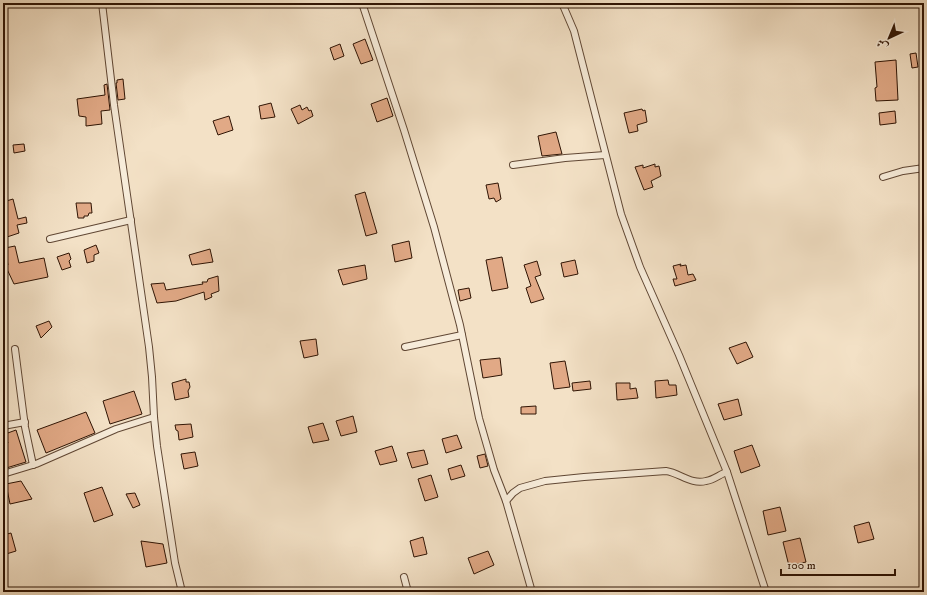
<svg xmlns="http://www.w3.org/2000/svg" width="927" height="595" viewBox="0 0 927 595" font-family="'IM FELL DW Pica',Amiri,serif">
  <rect width="100%" height="100%" fill="#f3e1c6"/>
  <filter id="stains"><feTurbulence type="fractalNoise" baseFrequency=".005" numOctaves="4"/><feColorMatrix values="0 0 0 0 .2 0 0 0 0 .09 0 0 0 0 .02 0 0 0 .5 -.17"/></filter>
  <radialGradient id="worn" r=".72"><stop offset=".6" stop-color="#630" stop-opacity="0"/><stop offset="1" stop-color="#630" stop-opacity=".3"/></radialGradient>
  <g fill="#e1a986" stroke="#2f1404">
    <path d="M365,39L373,60L361,64L353,44Z"/>
    <path d="M340,44L344,56L334,60L330,48Z"/>
    <path d="M916,53L918,67L912,68L910,54Z"/>
    <path d="M896,60L898,100L876,101L875,88L877,87L875,62Z"/>
    <path d="M123,79L125,99L118,100L116,83H117V80Z"/>
    <path d="M107,84L110,110L101,111L102,124L86,126V117L79,116L77,99L105,95L104,85Z"/>
    <path d="M387,98L393,116L377,122L371,104Z"/>
    <path d="M271,103L275,117L261,119L259,106Z"/>
    <path d="M300,105L302,110L307,107L309,111L311,110L313,116L298,124L291,109Z"/>
    <path d="M642,109L643,111L645,110L647,122L637,125L638,131L629,133L624,113Z"/>
    <path d="M895,111L896,123L880,125L879,113Z"/>
    <path d="M229,116L233,130L218,135L213,121Z"/>
    <path d="M556,132L562,154L542,156L538,136Z"/>
    <path d="M24,144L25,151L14,153L13,145Z"/>
    <path d="M655,164V167L659,166L661,176L651,181L653,187L644,190L635,167L643,165V168Z"/>
    <path d="M498,183L501,199L496,202L494,198L489,199L486,185Z"/>
    <path d="M365,192L377,233L366,236L355,195Z"/>
    <path d="M13,199L18,219L26,217L27,223L17,225L19,233L7,237L3,224V202Z"/>
    <path d="M76,203H91L92,213H89L88,216H84V218H78Z"/>
    <path d="M409,241L412,258L395,262L392,245Z"/>
    <path d="M96,245L99,253L94,255V261L87,263L84,250Z"/>
    <path d="M15,246L19,263L44,258L48,277L14,284L6,267L8,265L5,248Z"/>
    <path d="M210,249L213,262L192,265L189,255Z"/>
    <path d="M69,253L71,259L69,261L71,267L62,270L57,257Z"/>
    <path d="M502,257L508,288L492,291L486,260Z"/>
    <path d="M575,260L578,274L564,277L561,263Z"/>
    <path d="M537,261L541,275L535,277L544,299L531,303L526,288L531,286L524,265Z"/>
    <path d="M681,264L680,266L686,265L688,275L693,274L696,280L675,286L673,279H677L673,266Z"/>
    <path d="M365,265L367,279L343,285L338,270Z"/>
    <path d="M218,276L219,291L211,294L212,297L205,300L204,292L176,301L157,303L151,284L164,283L166,290L203,284L202,282H207L208,279Z"/>
    <path d="M469,288L471,298L460,301L458,290Z"/>
    <path d="M49,321L52,327L41,338L36,326Z"/>
    <path d="M316,339L318,355L304,358L300,341Z"/>
    <path d="M746,342L753,357L737,364L729,348Z"/>
    <path d="M500,358L502,375L483,378L480,360Z"/>
    <path d="M565,361L570,387L554,389L550,363Z"/>
    <path d="M186,379V382H189L190,387L188,391L189,397L175,400L172,383Z"/>
    <path d="M668,380L669,385H676L677,395L656,398L655,381Z"/>
    <path d="M590,381L591,389L573,391L572,383Z"/>
    <path d="M616,383H630V389L636,388L638,398L617,400Z"/>
    <path d="M134,391L142,414L110,424L103,401Z"/>
    <path d="M738,399L742,415L724,420L718,404Z"/>
    <path d="M536,406V414H521V407Z"/>
    <path d="M86,412L95,433L46,453L37,430Z"/>
    <path d="M353,416L357,432L341,436L336,421Z"/>
    <path d="M323,423L329,440L313,443L308,427Z"/>
    <path d="M191,424L193,437L179,440L178,431L176,430L175,425Z"/>
    <path d="M16,430L26,462L3,469V444L8,443L5,434Z"/>
    <path d="M457,435L462,448L446,453L442,439Z"/>
    <path d="M752,445L760,466L741,473L734,451Z"/>
    <path d="M392,446L397,461L380,465L375,451Z"/>
    <path d="M424,450L428,464L412,468L407,453Z"/>
    <path d="M195,452L198,466L184,469L181,454Z"/>
    <path d="M485,454L488,466L480,468L477,456Z"/>
    <path d="M461,465L465,476L451,480L448,469Z"/>
    <path d="M431,475L438,497L425,501L418,479Z"/>
    <path d="M21,481L32,499L10,504L6,484Z"/>
    <path d="M102,487L113,515L94,522L84,493Z"/>
    <path d="M135,493L140,505L133,508L126,494Z"/>
    <path d="M780,507L786,531L768,535L763,511Z"/>
    <path d="M869,522L874,539L858,543L854,526Z"/>
    <path d="M11,533L16,551L3,555V535Z"/>
    <path d="M423,537L427,554L414,557L410,541Z"/>
    <path d="M800,538L806,562L789,566L783,542Z"/>
    <path d="M141,541L163,544L167,563L146,567Z"/>
    <path d="M488,551L494,565L474,574L468,558Z"/>
  </g>
  <g fill="none" stroke-linecap="round" stroke-linejoin="round">
    <g stroke="#604734" stroke-width="8">
      <g id="street">
        <path d="M102,3L114,105L149,347L152,377L154,417L157,446L175,563L182,592"/>
        <path d="M362,3L404,130L434,227L460,325L479,418L494,470L506,501L532,592"/>
        <path d="M562,3L574,31L621,214L640,267L679,355L727,472L766,592"/>
        <path d="M513,165L565,158L605,155"/>
        <path d="M883,177L903,171L924,168"/>
        <path d="M50,239L131,220"/>
        <path d="M405,347L462,335"/>
        <path d="M15,349L25,427L33,465"/>
        <path d="M3,426L25,422"/>
        <path d="M3,474L36,464L116,429L154,417"/>
        <path d="M506,501L513,493L520,488L545,481L584,477L666,471C680,473 691,485 706,481C714,480 720,474 727,472"/>
        <path d="M404,577L408,592"/>
      </g>
    </g>
    <use href="#street" stroke="#f7ecda" stroke-width="6"/>
  </g>
  <rect width="927" height="595" fill="none" stroke="#f3e1c6" stroke-width="16"/>
  <rect x="4" y="4" width="919" height="587" fill="none" stroke="#2f1404" stroke-width="2"/>
  <rect x="8" y="8" width="911" height="579" fill="none" stroke="#2f1404"/>
  <g transform="translate(889 38) rotate(224)" stroke="#f7ecda" stroke-width="3" paint-order="stroke">
  <path d="M0-3L7 15L0 10L-7 15Z" fill="#2f1404"/>
  <text y="-6" font-size="11" font-weight="bold" text-anchor="middle" fill="#2f1404">ش</text>
  </g>
  <path d="M781 569v6h114v-6" fill="none" stroke="#2f1404" stroke-width="2"/>
  <text x="787" y="569" font-size="12" fill="#2f1404" stroke="#f7ecda" stroke-width="3" paint-order="stroke">100 m</text>
  <rect width="100%" height="100%" filter="url(#stains)"/>
  <rect width="100%" height="100%" fill="url(#worn)"/>
</svg>
